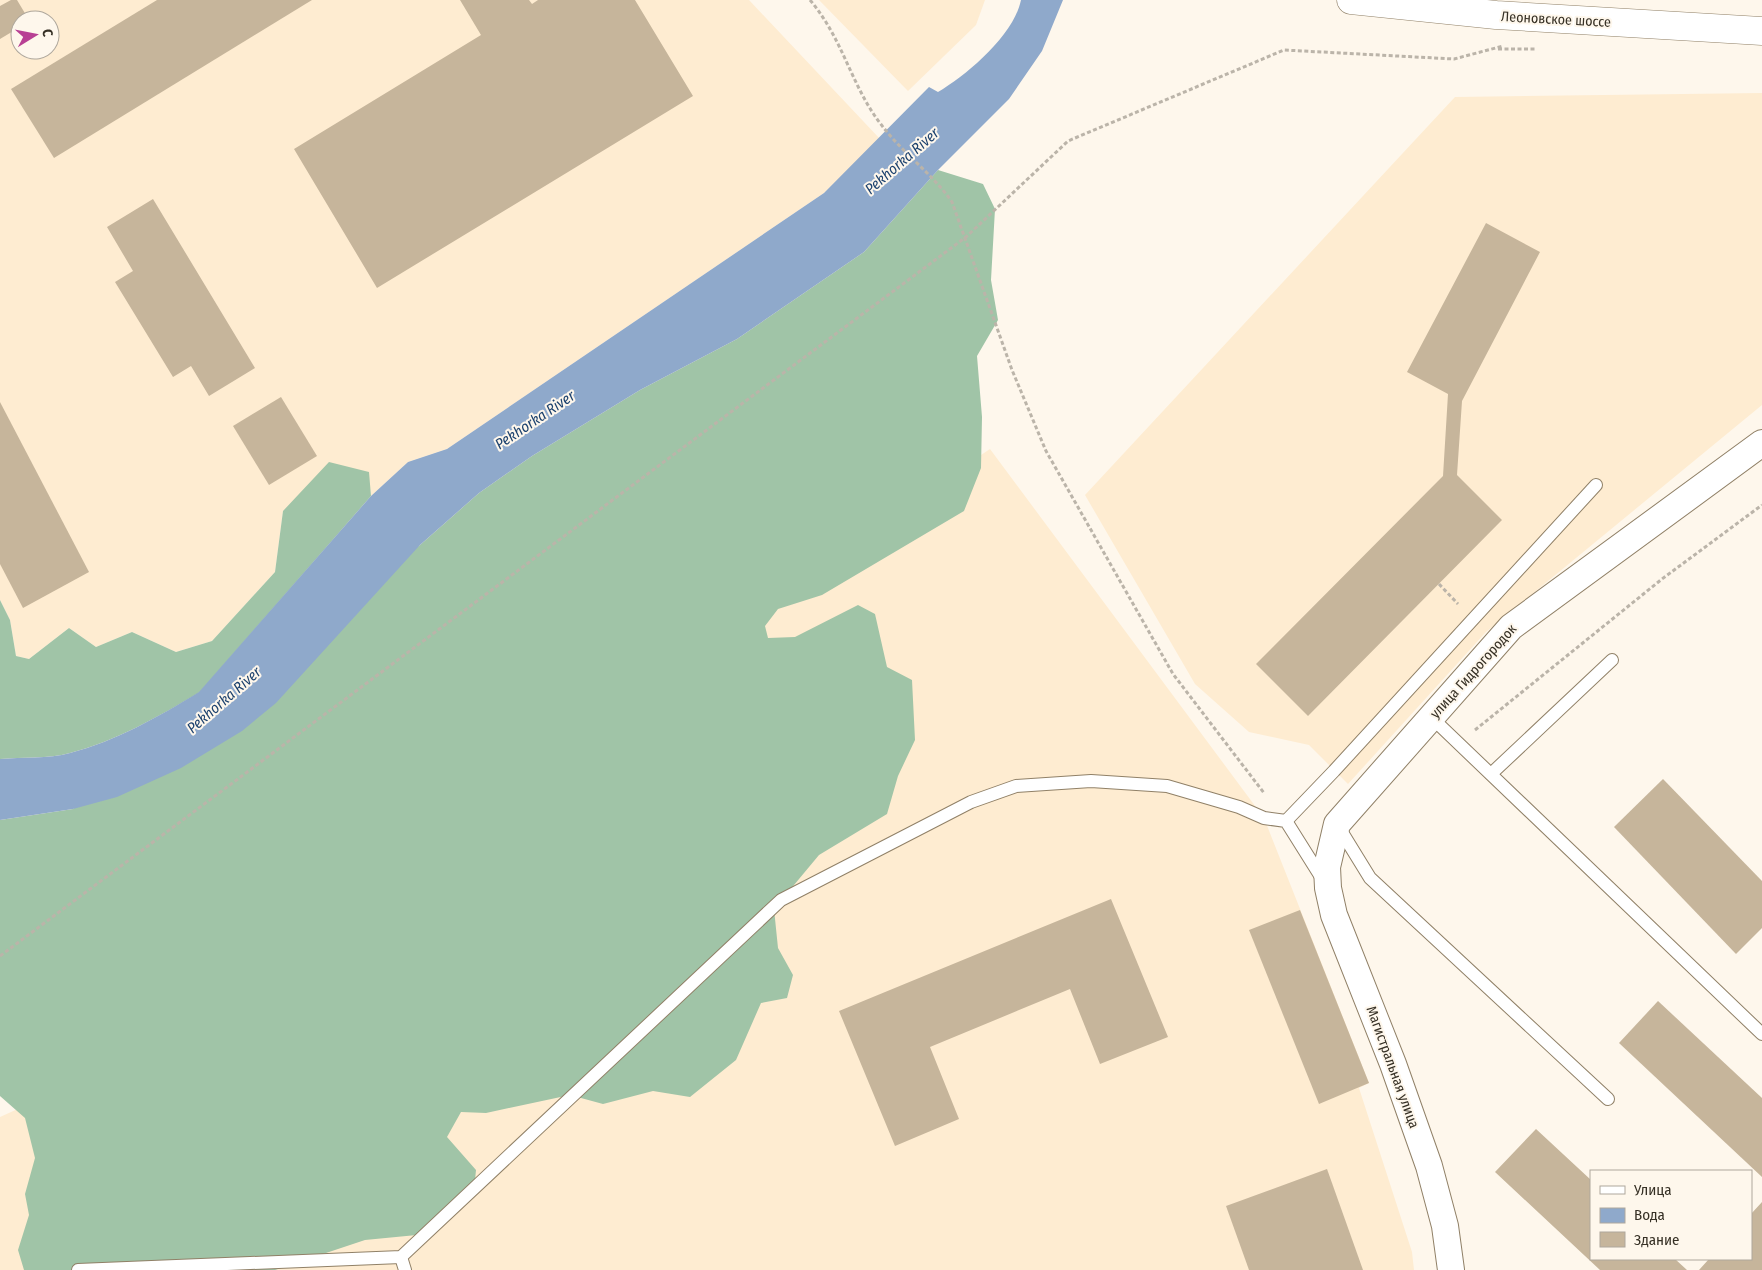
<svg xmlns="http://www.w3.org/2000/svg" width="1762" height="1270" viewBox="0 0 1762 1270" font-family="'Fira Sans Condensed',sans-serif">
  <rect width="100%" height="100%" fill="#fef7ec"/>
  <g fill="#feecd1" fill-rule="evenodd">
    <path d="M0,0H749L880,139L824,193L447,449L408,462L371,496L368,472L283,511L275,572L212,641L176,652L132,632L96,647L69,628L29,659L16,656L10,620L0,600ZM20,20H50V50H20Z"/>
    <path d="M819,0H985L976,25L908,91Z"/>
    <path d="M1762,93V405L1486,632L1348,784L1309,745L1249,732L1195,684L1085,495L1455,97Z"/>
    <path d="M990,449L1264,818L1369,1083L1359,1088L1412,1252L1414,1270H0V1117L31,1103L314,899Z"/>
  </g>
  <g fill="#a0c4a7">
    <path d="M938,170L983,184L995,209L991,280L998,320L977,356L982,417L981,468L964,511L822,595L778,609L765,626L768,638L795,637L858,605L875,614L887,667L912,680L915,740L898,776L887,814L819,855L774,909L778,948L793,975L787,998L761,1003L736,1060L690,1097L653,1091L603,1104L570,1095L486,1113L461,1112L447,1137L476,1170L474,1190L427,1234L365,1240L275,1270H24L18,1250L29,1215L25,1194L35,1158L25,1118L0,1096V820L73,809L420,545L479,493L532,456L640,390L737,339L864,252Z"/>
    <path d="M329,462L369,472L371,496L200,692C158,717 116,741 70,753C48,759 22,757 0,759V600L10,620L16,656L29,659L69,628L96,647L132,632L176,652L212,641L275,572L283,511Z"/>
  </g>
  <path fill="#8fa9cb" d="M1021,0H1063L1042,51L1009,99L938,170L864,252L737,339L640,390L532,456L479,493L420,545L276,703L242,731L181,768L117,797L73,809L0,820V759C22,757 48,759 70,753C116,741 158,717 199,692L371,496L408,462L447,449L824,193L929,87L938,92C967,75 1014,35 1021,0Z"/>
  <g fill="#c6b59b">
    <path d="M11,0H17L29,20H20V27L0,39V6Z"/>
    <path d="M157,0H312L54,158L11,89Z"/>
    <path d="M460,0H529L532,4L538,0H635L693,96L377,288L294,149L481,35Z"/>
    <path d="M153,199L255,368L209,396L191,366L173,377L115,282L133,271L107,227Z"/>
    <path d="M1486,223L1540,252L1462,401L1457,475L1502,520L1308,716L1256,664L1443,476L1448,394L1407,372Z"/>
    <path d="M281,397L317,456L269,485L233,426Z"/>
    <path d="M0,402L89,572L23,608L0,564Z"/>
    <path d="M1663,779L1762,881V928L1736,954L1614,827Z"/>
    <path d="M1111,899L1168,1037L1100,1064L1070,989L930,1047L959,1119L895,1146L839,1011Z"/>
    <path d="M1300,910L1369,1083L1319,1104L1249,930Z"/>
    <path d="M1658,1001L1762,1098V1177L1619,1043Z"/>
    <path d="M1536,1129L1591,1180V1259H1675L1687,1270H1600L1495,1172Z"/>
    <path d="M1327,1169L1363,1270H1249L1226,1206Z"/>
    <path d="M1762,1202V1270H1699L1709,1259H1751V1214Z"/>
  </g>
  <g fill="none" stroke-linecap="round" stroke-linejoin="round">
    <g stroke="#908067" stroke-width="14">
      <g id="service">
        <path d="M1431,717L1762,1034"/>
        <path d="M1491,774L1612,660"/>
        <path d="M1286,821L1334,771L1596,485"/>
        <path d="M1338,826L1370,878L1608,1099"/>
        <path d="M401,1257L405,1270"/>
        <path d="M78,1270L401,1257L781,900L971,802L1016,786L1091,781L1167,786L1239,807L1264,818L1286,821L1323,880"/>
      </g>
    </g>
    <g stroke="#908067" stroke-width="28">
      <path id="minor" d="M1451,1270L1445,1226L1429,1166L1393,1064L1334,915L1328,888L1327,867L1337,824L1511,627L1762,443"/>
    </g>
    <g stroke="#908067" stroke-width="29">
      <path id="secondary" d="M1351,0L1496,15L1762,31"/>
    </g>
    <g stroke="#bbb4a9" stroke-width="3" stroke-dasharray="4 2.5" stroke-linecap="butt">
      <path d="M810,0C843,39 851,85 880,123C901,152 932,173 952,202L1012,370L1046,451L1173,674L1264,793"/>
      <path d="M1498,49H1537"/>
      <path d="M1439,584L1458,604"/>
      <path d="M1475,730L1662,579L1762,505"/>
      <path d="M0,956L966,237L1068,141L1284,50L1454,59L1503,46"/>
    </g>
    <use href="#service" stroke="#fff" stroke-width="12"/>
    <use href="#minor" stroke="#fff" stroke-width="26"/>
    <use href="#secondary" stroke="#fff" stroke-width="28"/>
  </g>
  <g text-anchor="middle" stroke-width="4" stroke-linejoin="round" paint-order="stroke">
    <g font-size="14" fill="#363025" stroke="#fef7ec">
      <text transform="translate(1556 19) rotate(3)" y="5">Леоновское шоссе</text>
      <text transform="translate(1473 671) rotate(-48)" y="5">улица Гидрогородок</text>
      <text transform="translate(1393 1067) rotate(70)" y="5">Магистральная улица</text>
    </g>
    <g font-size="15" font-style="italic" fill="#1d426e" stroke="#fef7ec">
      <text transform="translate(902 161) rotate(-41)" y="5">Pekhorka River</text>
      <text transform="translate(535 420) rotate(-34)" y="5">Pekhorka River</text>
      <text transform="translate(224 700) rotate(-41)" y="5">Pekhorka River</text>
    </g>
  </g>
  <rect x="1590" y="1170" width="162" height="90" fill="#fef7ec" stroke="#aea79c"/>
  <rect x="1600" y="1186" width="25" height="8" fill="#ffffff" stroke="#aea79c"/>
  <text x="1634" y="1195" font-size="15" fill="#363025">Улица</text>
  <rect x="1600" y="1208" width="25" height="15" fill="#8fa9cb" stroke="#aea79c"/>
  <text x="1634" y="1220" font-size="15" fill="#363025">Вода</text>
  <rect x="1600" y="1232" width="25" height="15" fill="#c6b59b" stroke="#aea79c"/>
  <text x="1634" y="1245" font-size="15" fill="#363025">Здание</text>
  <g transform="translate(35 35) rotate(80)"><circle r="24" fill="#fef7ec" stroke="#aea79c"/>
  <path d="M0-4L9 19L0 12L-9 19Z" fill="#b84094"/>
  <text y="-8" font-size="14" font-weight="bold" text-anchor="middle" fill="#363025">С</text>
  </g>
</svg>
